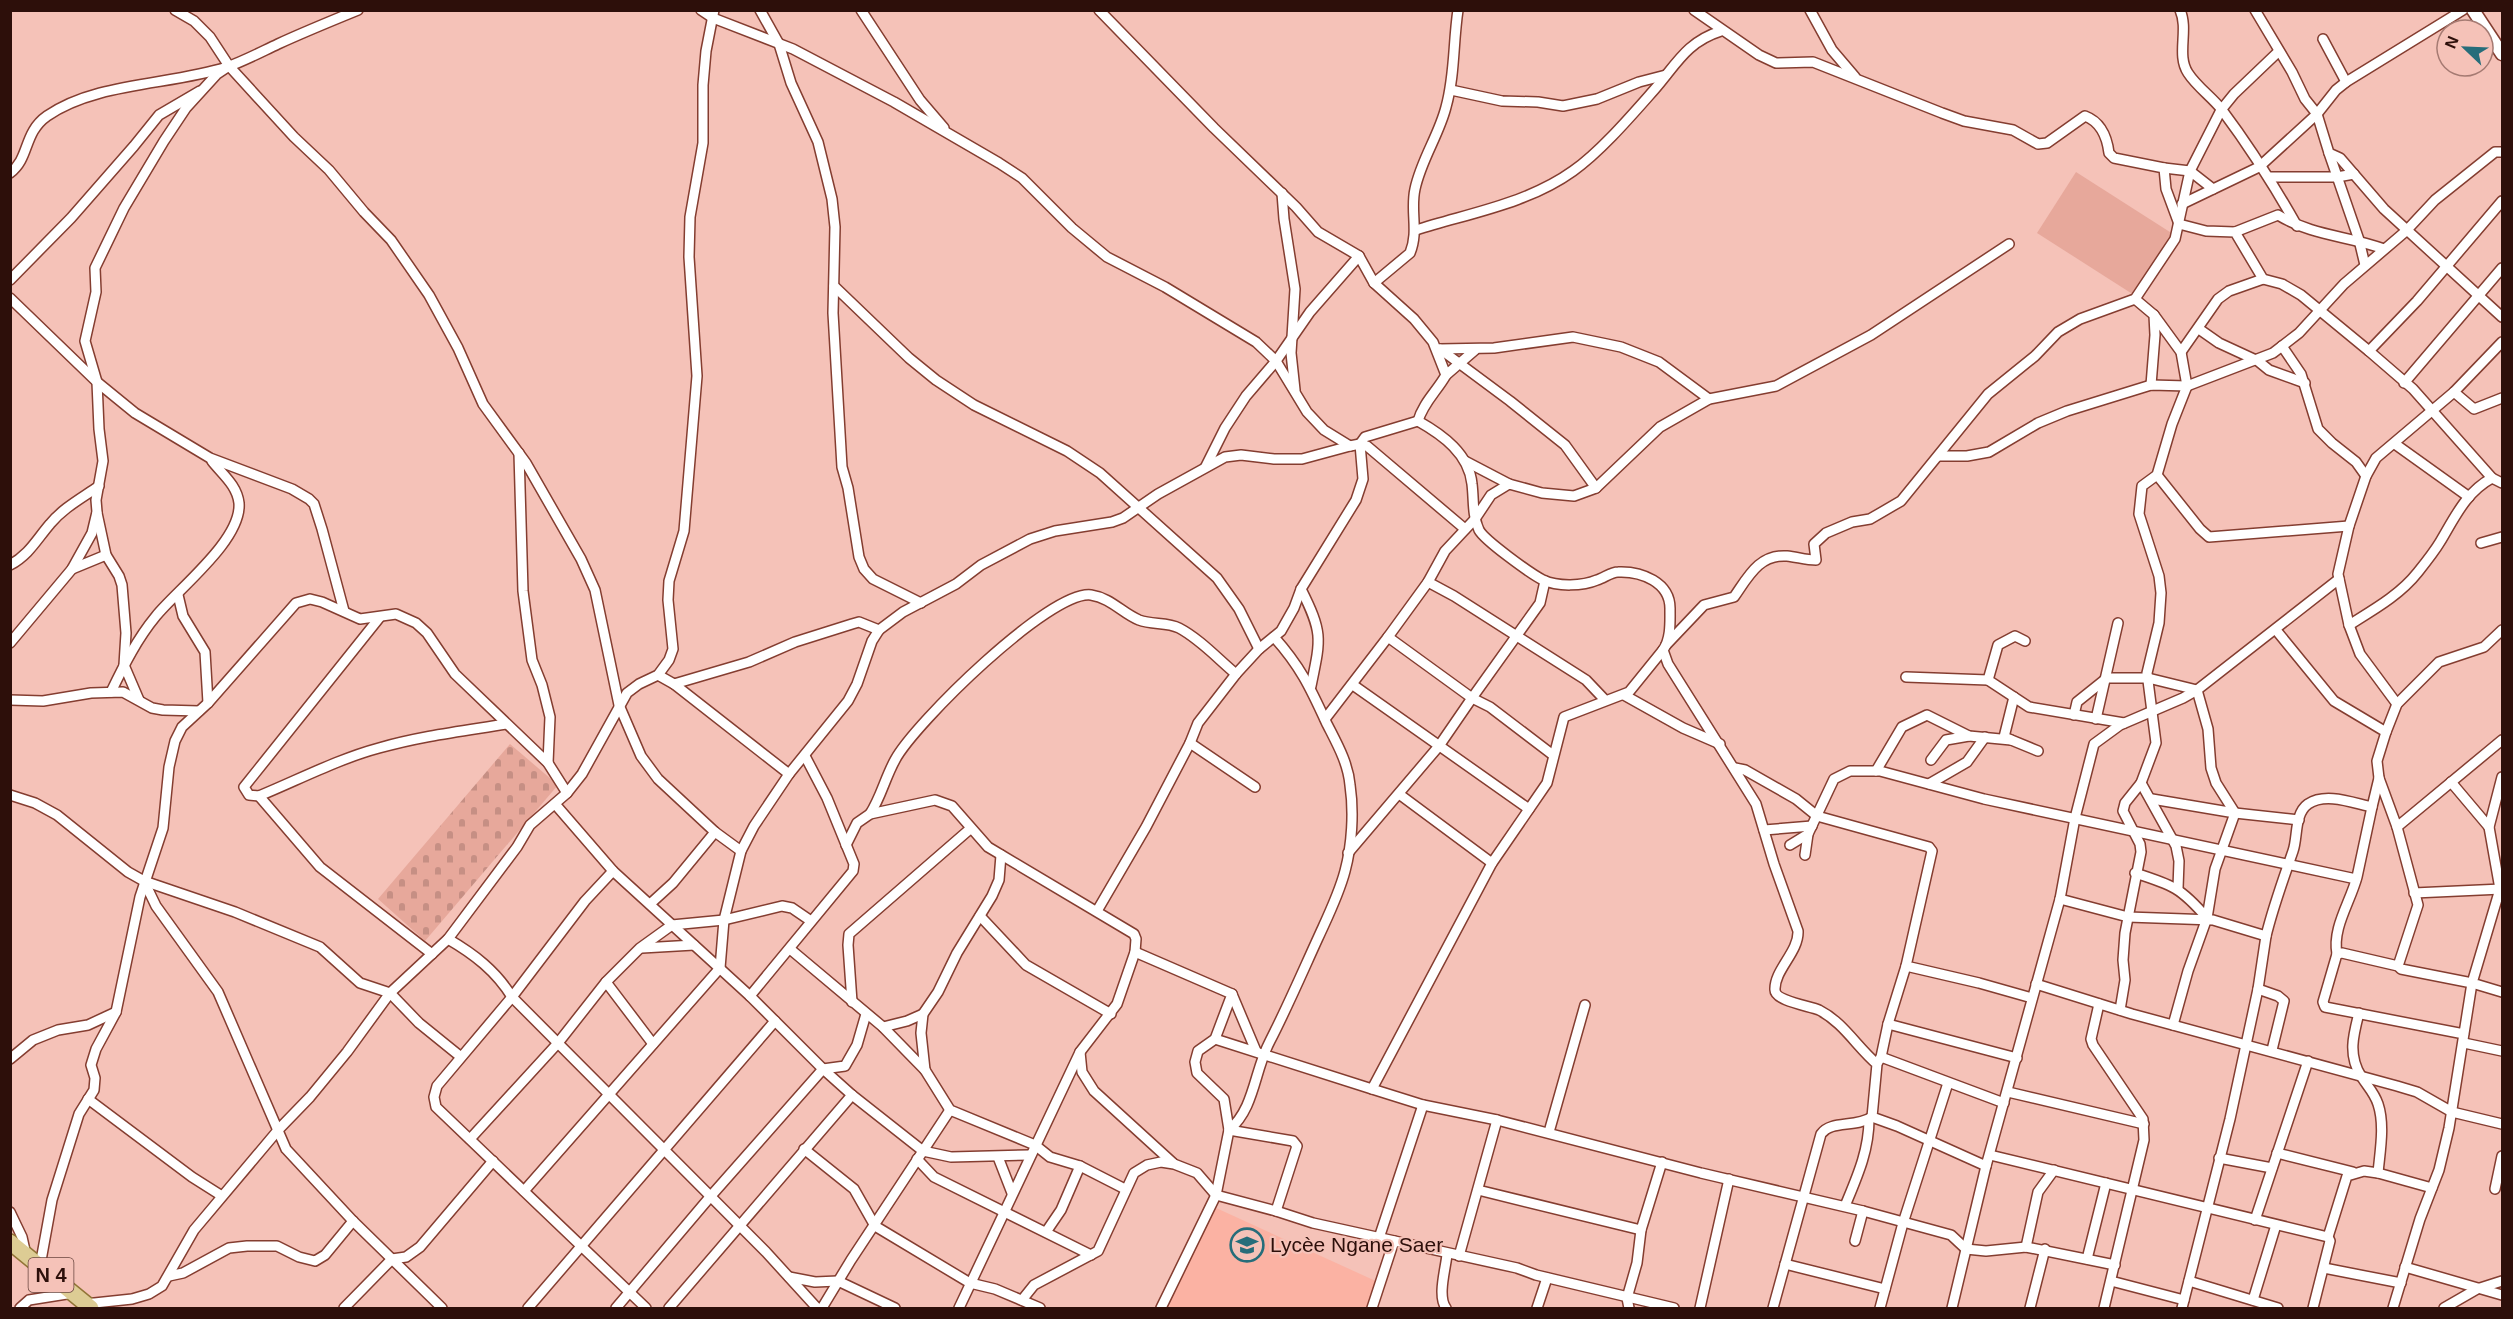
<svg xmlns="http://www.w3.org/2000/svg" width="2513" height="1319" viewBox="0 0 2513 1319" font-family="Arial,sans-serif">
  <defs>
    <pattern id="cemetery-stones" width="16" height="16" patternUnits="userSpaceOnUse" patternTransform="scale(1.5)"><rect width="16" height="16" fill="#e7a89b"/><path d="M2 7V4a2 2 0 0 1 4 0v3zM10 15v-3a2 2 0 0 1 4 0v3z" fill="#c68f84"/></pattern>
  </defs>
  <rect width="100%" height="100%" fill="#f5c2b8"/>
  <path fill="#fbb2a3" d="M1214,1207L1380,1283L1371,1308H1168Z"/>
  <path fill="#e7a89b" d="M2076,172L2173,234L2134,295L2037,233Z"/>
  <path fill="url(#cemetery-stones)" d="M510,744L558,785L425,941L378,899Z"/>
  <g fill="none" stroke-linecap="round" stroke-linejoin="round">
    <g stroke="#843d30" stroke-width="12">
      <g id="minor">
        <path d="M175,10L194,21L210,37L229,66L294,137L329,170L364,212L391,240L429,295L458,348L483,404L526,463L581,559L595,590L619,705L641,756L658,779L715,832L741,851"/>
        <path d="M701,10L713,18L793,49L894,102L999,163L1022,178L1072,228L1107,257L1165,287L1256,342L1276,361L1307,412L1324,430L1350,446"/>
        <path d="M760,10L779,44L791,83L818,142L832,199L835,227L833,313L842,467L848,488L859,557L864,569L873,579L921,603"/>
        <path d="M861,10L920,100L944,128"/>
        <path d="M1099,10L1214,128L1296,207L1318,232L1359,256L1374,283L1414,319L1433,342L1446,375C1437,391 1423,403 1418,421C1443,435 1469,454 1472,484C1474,500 1472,515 1479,530C1484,540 1531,574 1543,580C1558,587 1583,586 1597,580C1604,578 1611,572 1618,572C1641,571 1671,582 1670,610C1670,622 1671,639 1663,650L1668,664L1756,804L1774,864L1798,931C1799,952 1774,970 1775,990C1775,1001 1810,1006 1819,1010C1843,1022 1857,1047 1877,1064L1872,1117L1897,1126L1986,1166"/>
        <path d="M1694,10L1759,55L1776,63L1813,62L1942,113L1964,121L2013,130L2038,144L2047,143L2085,116C2101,122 2107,137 2109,153L2114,158L2164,168L2166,189L2179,224L2206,231L2235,232L2263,279L2282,284L2301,295L2369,351L2413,389L2492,478"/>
        <path d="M1810,10L1832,50L1855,77"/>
        <path d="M2180,10C2189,30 2176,55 2188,73C2197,87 2212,97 2222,110C2249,146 2275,187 2297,226"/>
        <path d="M2255,10L2292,72L2305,99L2317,114L2329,153L2340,158L2384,209L2502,317"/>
        <path d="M2323,39L2346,82"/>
        <path d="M1451,90L1502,101L1538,102L1563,106L1597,99L1639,82L1666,75"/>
        <path d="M2329,153L2359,240L2365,265"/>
        <path d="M2164,168L2190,171L2213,189"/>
        <path d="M10,173C30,158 23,133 47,116C96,82 172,85 227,67C244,61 261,52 278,44C304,32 331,21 358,10"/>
        <path d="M2269,177H2337L2354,174"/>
        <path d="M1282,193L1284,219L1295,289L1291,353L1295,390"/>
        <path d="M2182,204L2259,167L2317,114L2336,90L2346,82L2463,10"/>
        <path d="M1416,230C1469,213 1527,204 1573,171C1601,151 1631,116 1654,90C1676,65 1686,42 1721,31"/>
        <path d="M2235,232L2278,215C2315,237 2346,235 2384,249"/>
        <path d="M10,280L71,218L134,146L159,115L200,91"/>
        <path d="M1374,283L1410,253C1419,231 1410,211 1415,189C1421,160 1439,135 1446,107C1455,75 1453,43 1458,10"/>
        <path d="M834,286L909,358L936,380L974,405L1067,451L1100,473L1217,578L1239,609L1259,649"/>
        <path d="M10,298L97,382L135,413L210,458L292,489L309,499L314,504L322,529L344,611"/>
        <path d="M2135,299L2154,315L2155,335L2151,385"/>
        <path d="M2199,329L2219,343L2258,361L2269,370L2305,383"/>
        <path d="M2282,346L2301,374L2318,429L2332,443L2356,462L2366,476"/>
        <path d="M1440,349L1494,348L1573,337L1621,347L1659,362L1709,399"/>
        <path d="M1440,349L1510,401L1565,445L1596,488"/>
        <path d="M2369,351L2417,301L2502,201"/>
        <path d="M2181,352L2218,299L2229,291L2263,279"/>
        <path d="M1446,375L1475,350"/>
        <path d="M2404,383L2502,268"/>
        <path d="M2454,392L2474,409L2502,398"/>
        <path d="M2395,444L2469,497"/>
        <path d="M519,453L523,591L532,660L542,685L550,717L548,763"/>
        <path d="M1939,456H1967L1989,452L2038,423L2067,411L2151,385L2187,386L2273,353L2299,333L2344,284L2406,231L2435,200L2495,152H2502"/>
        <path d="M1465,461L1509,484"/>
        <path d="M1206,466L1225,428L1246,396L1276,361L1310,312L1359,256"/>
        <path d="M2157,475L2200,529L2209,537L2349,526"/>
        <path d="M97,513L106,555L119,576L122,585L126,633L124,665L139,700"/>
        <path d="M2481,543L2502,537"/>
        <path d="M10,565C29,555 37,539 50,524C63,508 82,498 99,486"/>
        <path d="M72,569L106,555"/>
        <path d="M1428,582L1454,596L1586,680L1605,700"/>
        <path d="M1301,589C1323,633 1321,638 1311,686"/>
        <path d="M178,595L183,616L205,652L208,703"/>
        <path d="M380,617L244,787L249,795L259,796C298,780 338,759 379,748C421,736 463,731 506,724"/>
        <path d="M2349,625C2373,610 2400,595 2418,572C2426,562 2434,552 2440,542C2455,517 2466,492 2492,478L2502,483"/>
        <path d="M2276,630L2334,701L2386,732L2377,761L2379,778L2397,827L2418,905L2398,966"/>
        <path d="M1388,637L1472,698L1540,603L1545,581"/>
        <path d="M2025,641L2015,636L1998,645L1988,680L2029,707L2124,723"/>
        <path d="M10,643L72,569L92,533L97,512L96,500L103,461L99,429L97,382L85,341L96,292L95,268L124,208L164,141L186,108L217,74L229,66"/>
        <path d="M1666,645L1704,605L1734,597C1748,577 1759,554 1787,556C1797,557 1806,560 1816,560L1814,544L1826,533L1852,522L1870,519L1901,501L1988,394L2035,356L2058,332L2080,319L2135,299L2175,239L2190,171L2221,110L2234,94L2278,52"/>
        <path d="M658,675L674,684L789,774"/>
        <path d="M1906,677L1988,680"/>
        <path d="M674,684L749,662L795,642L852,624L859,622L879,630"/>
        <path d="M1353,685L1529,809"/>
        <path d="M111,692C124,665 137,639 156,616C178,589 242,540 239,503C237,485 222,474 212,461"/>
        <path d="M1624,695L1683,728L1720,744"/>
        <path d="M2014,697L2004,737L2038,751"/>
        <path d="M10,700L43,701L91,693L123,692L152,708L163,710L199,711"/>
        <path d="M2397,704L2360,654L2349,625L2338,574L2349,526L2366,476L2376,458L2454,392L2502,342"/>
        <path d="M2074,715L2077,702L2107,678H2148L2197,690L2208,729L2211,768L2216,783L2235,813L2215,869L2207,918L2188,971L2173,1025"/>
        <path d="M1325,719L1388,637L1428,582L1445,551L1475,519L1491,495L1509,484L1542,493L1574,496L1596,488L1660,427L1709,399L1776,386L1871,335L2009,244"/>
        <path d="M2096,719L2118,623"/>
        <path d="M2386,732L2397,704L2439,662L2484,647L2502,630"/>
        <path d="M1190,743L1255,787"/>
        <path d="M1931,760L1946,740L1969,736"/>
        <path d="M1735,768L1745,770L1796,799L1817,816L1929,847L1932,851L1906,966L1979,983L2032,998"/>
        <path d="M1876,771L1902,727L1927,715L1969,736L2011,740"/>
        <path d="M2502,777L2489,827L2500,889L2472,983L2502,992"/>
        <path d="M2451,782L2489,827"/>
        <path d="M2141,783L2176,846L2179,861L2178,888"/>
        <path d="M1929,784L1967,762L1985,737"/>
        <path d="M1399,794L1492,863"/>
        <path d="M10,795L35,803L57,815L128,872L144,881L235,912L320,947L360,983L390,993L419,1023L461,1057"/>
        <path d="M259,796L320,867L432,954"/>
        <path d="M2152,799L2235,813L2299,820"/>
        <path d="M555,804L613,871L750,996L823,1069L852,1095L923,1151L951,1157L1030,1155"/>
        <path d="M870,814C881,797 885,778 895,760C914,724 1050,590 1091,595C1111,598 1122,613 1139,620C1152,625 1167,622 1179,628C1200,639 1218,659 1236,674"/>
        <path d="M2397,827L2502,740"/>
        <path d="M1764,830L1812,826"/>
        <path d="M846,845L857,823L870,814L935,800L952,806L988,847L1134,934L1136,939L1135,952L1117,1004L1080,1052L959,1308"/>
        <path d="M1790,845L1808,834"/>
        <path d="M1348,853L1439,746L1472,698L1490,707L1553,755"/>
        <path d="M1805,855L1808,834L1834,779L1850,771H1880L1984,799L2356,879"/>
        <path d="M613,871L585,901L512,997L437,1086L434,1097L436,1107L646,1308"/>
        <path d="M2135,873C2173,885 2181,888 2207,918"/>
        <path d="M144,881L156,906L218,992L286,1149L353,1221L442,1308"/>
        <path d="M2414,893L2502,889"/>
        <path d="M2060,899L2128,917L2213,920L2266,936C2273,907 2283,880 2293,851C2298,837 2294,814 2308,804C2326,792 2353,803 2372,807L2379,778"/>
        <path d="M650,904L673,883L715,832"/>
        <path d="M1097,911L1146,827L1190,743L1198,723L1236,674L1259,649L1281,631L1294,608L1301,589L1356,500L1363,479L1360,444L1365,437L1418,421"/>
        <path d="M980,916L1026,965L1111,1014"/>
        <path d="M448,939C474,954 496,971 512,997L766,1252L817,1308"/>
        <path d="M642,948L694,945"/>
        <path d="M790,949L883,1027L925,1070L950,1110L1035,1145L1050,1157L1080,1166L1125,1189"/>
        <path d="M1135,952L1232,994L1215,1039L1198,1051L1195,1062L1197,1073L1224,1099L1229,1130L1216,1195L1161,1308"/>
        <path d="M2337,954C2332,928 2350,903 2357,877C2362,854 2367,831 2372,807"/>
        <path d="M606,982L653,1044"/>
        <path d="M2036,984L2132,1014L2397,1086L2417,1092L2452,1112L2502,1124"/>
        <path d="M2258,989L2278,996L2284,1001L2272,1050"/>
        <path d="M1232,994L1256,1051"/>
        <path d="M750,996L853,871L854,864L827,798L805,756"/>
        <path d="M852,1002L848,945L849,934L970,829"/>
        <path d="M2099,1004L2091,1039L2093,1045L2143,1119L2144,1140L2104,1308"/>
        <path d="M2120,1010L2125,980L2123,960L2125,933L2141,852L2140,844L2123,811L2125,803L2141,783L2156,743L2147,673L2159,623L2161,593L2159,576L2139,514L2142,486L2157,475L2172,424L2187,386L2181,352L2154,315"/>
        <path d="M1888,1024L2017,1058"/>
        <path d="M883,1027L907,1021L923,1014"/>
        <path d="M1215,1039L1372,1089L1492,863L1547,783L1564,717L1629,692L1663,650"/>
        <path d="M2464,1043L2502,1051"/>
        <path d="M1080,1052L1082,1072L1094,1091L1173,1163"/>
        <path d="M1881,1057L2004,1103"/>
        <path d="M10,1059L33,1040L58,1030L88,1025L116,1012"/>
        <path d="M1878,1062L1881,1057L1888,1024L1906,966"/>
        <path d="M925,1070L921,1033L923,1014L938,992L957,953L992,896L999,880L1001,855"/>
        <path d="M1372,1089L1423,1105L1497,1120"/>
        <path d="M2008,1092L2144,1124"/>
        <path d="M88,1099L192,1177L222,1196"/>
        <path d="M1229,1130C1255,1108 1254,1071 1270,1041C1287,1008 1302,973 1318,938C1328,916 1339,894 1345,871C1352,845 1354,812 1350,785C1348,762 1336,742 1326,722C1310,687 1300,666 1274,637"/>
        <path d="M1229,1130L1293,1141L1297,1146L1276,1211"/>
        <path d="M1549,1132L1585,1005"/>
        <path d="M470,1139L558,1043L606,982L640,948L672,925L724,920L782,906L792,908L811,921"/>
        <path d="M804,1149L854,1189L875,1226L970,1283L995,1289L1040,1308"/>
        <path d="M2277,1153L2353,1172"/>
        <path d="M1990,1155L2328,1237L2330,1241L2313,1308"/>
        <path d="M998,1157L1012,1193"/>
        <path d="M2219,1158L2272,1168"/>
        <path d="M917,1159L934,1177L1091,1255"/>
        <path d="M2378,1173L2432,1188"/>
        <path d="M2495,1189L2502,1156"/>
        <path d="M1478,1190L1641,1230"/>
        <path d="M524,1191L720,968L724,920L741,851L754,826L789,774L848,701L857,684L872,641L879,630L903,612L956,584L981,565L1030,539L1055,531L1112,522L1123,518L1158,494L1225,457L1241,455L1274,459H1302L1350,446L1360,444L1367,446L1465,529"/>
        <path d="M1845,1206C1857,1177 1869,1151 1869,1119"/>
        <path d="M10,1212L22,1237L26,1255"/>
        <path d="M2255,1220L2308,1061"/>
        <path d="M1046,1232L1061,1210L1080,1166"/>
        <path d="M2328,1237L2347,1176L2364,1171L2378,1173C2380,1151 2385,1125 2378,1104C2374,1092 2367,1086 2361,1076C2348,1055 2353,1036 2359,1013"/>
        <path d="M1379,1238L1423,1105"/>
        <path d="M1855,1241L1863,1211"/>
        <path d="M2026,1247L2038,1192L2054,1170"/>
        <path d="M1459,1256L1497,1120L1701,1173L1863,1211L1951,1235L1966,1249L1986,1251L2026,1247L2115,1265"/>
        <path d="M2087,1259L2106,1183"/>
        <path d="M1785,1264L1885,1289"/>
        <path d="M40,1266L52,1200L79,1114L94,1090L95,1078L91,1065L96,1049L116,1012L140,897L163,828L169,767L175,741L182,727L208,703L296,603L310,599L322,602L360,619L396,614L416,623L427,633L455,674L548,763L567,793"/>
        <path d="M2405,1267L2502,1295"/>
        <path d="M2324,1268L2401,1283"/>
        <path d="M169,1276L183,1273L229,1248L247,1246H277L299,1257L315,1261L325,1255L353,1221"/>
        <path d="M789,1277L815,1282L838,1281L895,1308"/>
        <path d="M2111,1281L2184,1300"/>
        <path d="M2189,1281L2278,1308"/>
        <path d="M1022,1300L1034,1285L1098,1251L1134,1173L1147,1165L1161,1162L1174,1164L1197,1173L1216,1195L1276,1211L1313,1223L1517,1268L1536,1275L1674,1308"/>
        <path d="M2253,1300L2276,1225"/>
        <path d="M85,1304L132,1299L149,1294L162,1286L194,1230L279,1129L310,1097L347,1052L390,993L448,939L517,847L530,825L567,793L582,774L627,693L639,684L658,675L669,660L673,649L668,600L669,581L684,531L697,376L689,257L690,217L703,143V85L706,51L714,10"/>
        <path d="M20,1308L29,1300L73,1293"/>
        <path d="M344,1308L392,1259L406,1257L420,1247L493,1161"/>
        <path d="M528,1308L775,1021"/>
        <path d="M616,1308L710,1197L823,1069L845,1066L857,1045L866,1014"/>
        <path d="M669,1308L852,1095"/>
        <path d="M822,1308L851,1260L950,1110"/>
        <path d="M1372,1308L1394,1241"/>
        <path d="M1446,1308C1437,1296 1446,1268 1447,1254"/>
        <path d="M1537,1308L1547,1278"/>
        <path d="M1629,1308L1627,1298L1637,1263L1641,1230L1662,1162"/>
        <path d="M1700,1308L1729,1179"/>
        <path d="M1773,1308L1821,1134C1831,1120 1855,1128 1872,1117"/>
        <path d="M1880,1308L1903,1223L1948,1083"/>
        <path d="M1952,1308L1986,1166L2060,899L2075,818L2094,744L2120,725L2183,698L2197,690L2339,579"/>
        <path d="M2030,1308L2045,1249"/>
        <path d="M2182,1308L2230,1119L2258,989L2266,936"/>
        <path d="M2393,1308L2420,1219L2439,1170L2449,1128L2472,983L2401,969L2398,966L2342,953L2337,954L2323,1002L2325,1007L2464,1034"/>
        <path d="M2444,1308L2477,1289L2502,1281"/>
      </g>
    </g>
    <g stroke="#843d30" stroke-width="15">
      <path id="tertiary" d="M2473,10L2502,54"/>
    </g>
    <g stroke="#917436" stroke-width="18">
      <path id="primary" d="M10,1242L91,1308"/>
    </g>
    <use href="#minor" stroke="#fff" stroke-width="9"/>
    <use href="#tertiary" stroke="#fff" stroke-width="12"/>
    <use href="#primary" stroke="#ddcc94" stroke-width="15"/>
  </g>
  <defs>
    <g id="school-ring" transform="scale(1.725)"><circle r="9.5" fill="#f5c2b8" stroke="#266d7a" stroke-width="1.5"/><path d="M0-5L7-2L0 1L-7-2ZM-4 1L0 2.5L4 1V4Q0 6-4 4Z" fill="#266d7a"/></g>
  </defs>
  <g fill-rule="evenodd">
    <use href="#school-ring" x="1247" y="1245"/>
  </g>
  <g text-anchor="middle" stroke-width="4.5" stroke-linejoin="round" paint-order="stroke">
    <rect fill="#f5c2b8" stroke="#69453e" stroke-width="1.5" x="28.5" y="1258" width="45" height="34" rx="4.5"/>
    <g font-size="20" font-weight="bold" fill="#2d0f0a">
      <text x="51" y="1282">N 4</text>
    </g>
    <g font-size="21" fill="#2d0f0a" stroke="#f5c2b8" text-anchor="start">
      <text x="1270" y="1252">Lycèe Ngane Saer</text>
    </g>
  </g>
  <rect width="2513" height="1319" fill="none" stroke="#2d0f0a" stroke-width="24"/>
  <g transform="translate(2465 48) rotate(293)"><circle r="28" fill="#f5c2b8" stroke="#a57a72" stroke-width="1.5"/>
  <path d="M0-4.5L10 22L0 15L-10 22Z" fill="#266d7a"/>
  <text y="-9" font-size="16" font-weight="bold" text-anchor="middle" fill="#2d0f0a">N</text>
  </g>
</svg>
